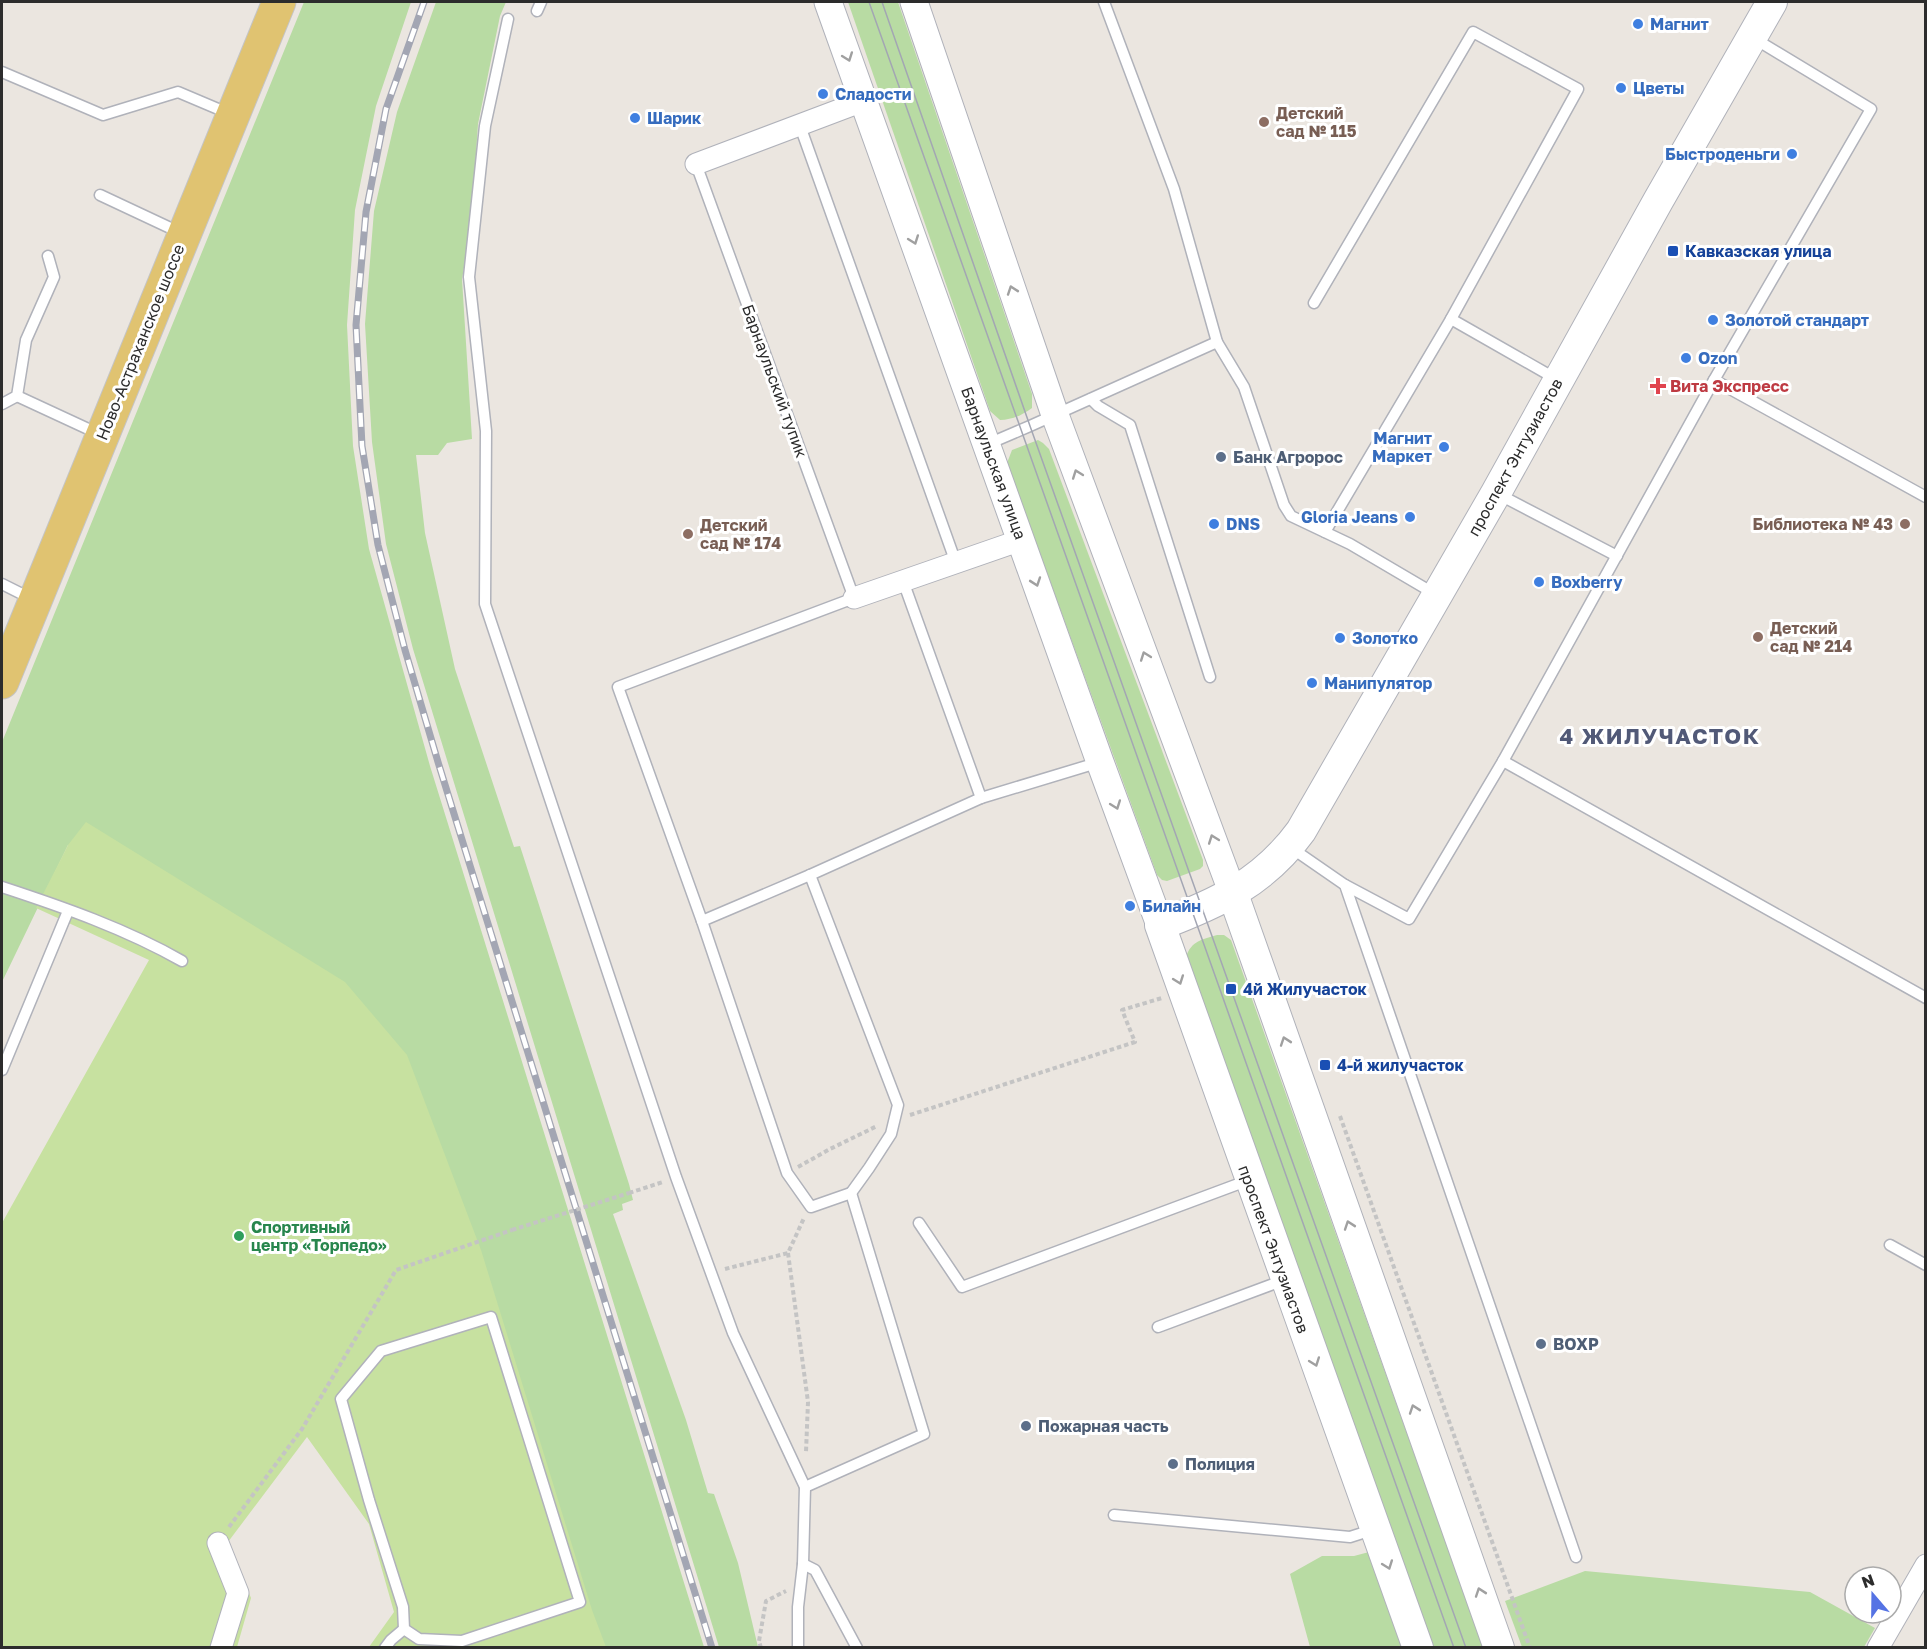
<svg xmlns="http://www.w3.org/2000/svg" width="1927" height="1649" viewBox="0 0 1927 1649" font-family="'Golos Text',sans-serif">
  <rect width="100%" height="100%" fill="#ebe6e0"/>
  <g fill="#b8dba3">
    <path d="M304,2H411L376,106L355,210L347,325L353,446L369,549L430,766L704,1647H602L414,1107L68,845L2,982V742Z"/>
    <path d="M436,2H506L500,16L478,124L471,229L462,279L472,439L447,443L438,455H416L425,533L455,669L514,847L520,846L629,1184L633,1200L622,1204L623,1210L613,1214L686,1420L708,1493L714,1494L738,1563L758,1647H719L413,649L386,544L372,442L365,324L374,211L397,112Z"/>
    <path d="M848,2H898L1032,394V408C1022,415 1012,420 1000,420L990,411Z"/>
    <path d="M1038,440L1043,443L1049,449L1203,860V866L1200,869L1167,881L1162,880L1157,875L1007,463L1012,450Z"/>
    <path d="M1217,935H1224L1231,940L1483,1647H1431L1186,957C1191,941 1203,939 1217,935Z"/>
    <path d="M1369,1552L1403,1647H1310L1290,1574L1322,1556H1354Z"/>
    <path d="M1585,1571L1810,1592L1875,1628L1864,1647H1522L1505,1601Z"/>
  </g>
  <path fill="#c7e1a0" d="M86,822L345,982L407,1055L481,1250L592,1610L606,1647H369L394,1612L369,1524L307,1437L228,1542L251,1598L237,1647L2,1648V1223L149,960L36,908L68,845Z"/>
  <g fill="none" stroke-linecap="round" stroke-linejoin="round">
    <g stroke="#b0b2ba" stroke-width="13">
      <g id="service">
        <path d="M1104,2L1174,189L1217,342"/>
        <path d="M537,11L541,2"/>
        <path d="M508,19L485,126L469,277L486,431L485,604L676,1177L733,1333L805,1487L803,1564L798,1607V1648"/>
        <path d="M2,72L103,115L178,92L230,114"/>
        <path d="M800,126L956,563"/>
        <path d="M696,164L854,598L618,687L702,921L787,1173L811,1207L851,1193L924,1434L805,1487"/>
        <path d="M100,195L181,233"/>
        <path d="M1314,303L1473,32L1578,89L1451,319L1325,532"/>
        <path d="M1451,319L1558,380"/>
        <path d="M1714,380L1926,497"/>
        <path d="M17,396L99,434"/>
        <path d="M1091,399L1098,406L1130,425L1210,677"/>
        <path d="M2,404L17,396L26,340L54,277L48,256"/>
        <path d="M988,444L1030,426L1217,342L1244,387L1284,505L1291,516L1350,544L1435,594"/>
        <path d="M1498,494L1617,556"/>
        <path d="M2,584L32,599"/>
        <path d="M1503,761L1926,998"/>
        <path d="M981,798L1100,762"/>
        <path d="M1290,847L1345,885L1576,1557"/>
        <path d="M810,875L898,1105L891,1134L869,1168L851,1193"/>
        <path d="M1345,885L1409,919L1503,761L1714,380L1871,109L1755,39"/>
        <path d="M2,887C63,907 126,929 182,961"/>
        <path d="M702,921L810,875L981,798L903,581"/>
        <path d="M2,1070L68,911"/>
        <path d="M919,1223L962,1287L1249,1180"/>
        <path d="M1890,1245L1926,1265"/>
        <path d="M491,1317L580,1602L462,1641L419,1639L404,1629L403,1607L369,1500L341,1399L381,1351Z"/>
        <path d="M1158,1327L1284,1280"/>
        <path d="M1114,1515L1350,1537L1375,1529"/>
        <path d="M803,1564L815,1570L857,1648"/>
        <path d="M385,1648L391,1640L404,1629"/>
      </g>
    </g>
    <g stroke="#b0b2ba" stroke-width="23">
      <g id="minor">
        <path d="M696,164L863,101"/>
        <path d="M854,598L1021,540"/>
        <path d="M218,1543L238,1593L221,1648"/>
        <path d="M1878,1648L1926,1565"/>
      </g>
    </g>
    <g stroke="#b0b2ba" stroke-width="29">
      <g id="tertiary">
        <path d="M828,2L1100,762L1160,925"/>
        <path d="M914,2L1055,415L1233,894"/>
      </g>
    </g>
    <g stroke="#b0b2ba" stroke-width="32">
      <g id="secondary">
        <path d="M1233,894L1499,1648"/>
        <path d="M1418,1648L1160,925C1218,903 1263,883 1301,831L1496,493L1658,201L1772,2"/>
      </g>
    </g>
    <g stroke="#c4c4c4" stroke-width="35">
      <path id="primary" d="M2,682L279,2"/>
    </g>
    <g stroke="#c4c4c4" stroke-width="4" stroke-dasharray="4.5 3" stroke-linecap="butt">
      <path d="M910,1115L1135,1042L1122,1010L1162,998"/>
      <path d="M1340,1116L1530,1648"/>
      <path d="M798,1167L830,1149L877,1126"/>
      <path d="M629,1193L663,1182"/>
      <path d="M788,1253L808,1402L806,1452"/>
      <path d="M725,1269L788,1253L804,1218"/>
      <path d="M229,1527L302,1429L396,1270L512,1230"/>
      <path d="M761,1648L759,1641L766,1601L786,1591"/>
    </g>
    <use href="#service" stroke="#fff" stroke-width="10"/>
    <use href="#minor" stroke="#fff" stroke-width="21"/>
    <use href="#tertiary" stroke="#fff" stroke-width="27"/>
    <use href="#secondary" stroke="#fff" stroke-width="30"/>
    <use href="#primary" stroke="#e0c371" stroke-width="33"/>
    <g stroke="#a3a6b3" stroke-width="1.5">
      <path d="M869,2L1454,1648"/>
      <path d="M882,2L1030,426L1466,1648"/>
    </g>
    <g stroke="#a3a6b3" stroke-width="7">
      <path id="rail" d="M424,2L386,109L366,212L356,325L362,446L378,545L405,650L438,762L712,1648"/>
    </g>
    <use href="#rail" stroke="#fff" stroke-width="4.5" stroke-dasharray="14" stroke-linecap="butt"/>
    <path stroke="#c4c4c4" stroke-width="4" stroke-dasharray="4.5 3" stroke-linecap="butt" d="M512,1230L629,1193"/>
  </g>
  <defs><path id="oneway-chevron" d="M-2-3.5L2.5 0L-2 3.5" fill="none" stroke-width="1.6" stroke-linecap="round" stroke-linejoin="round" transform="scale(1.5)"/></defs>
  <g stroke="#a0a0a0">
    <use href="#oneway-chevron" transform="translate(848 57) rotate(70)"/>
    <use href="#oneway-chevron" transform="translate(914 240) rotate(70)"/>
    <use href="#oneway-chevron" transform="translate(1012 290) rotate(-109)"/>
    <use href="#oneway-chevron" transform="translate(1077 474) rotate(-110)"/>
    <use href="#oneway-chevron" transform="translate(1036 582) rotate(71)"/>
    <use href="#oneway-chevron" transform="translate(1145 656) rotate(-110)"/>
    <use href="#oneway-chevron" transform="translate(1116 805) rotate(70)"/>
    <use href="#oneway-chevron" transform="translate(1213 839) rotate(-110)"/>
    <use href="#oneway-chevron" transform="translate(1179 980) rotate(70)"/>
    <use href="#oneway-chevron" transform="translate(1285 1041) rotate(-109)"/>
    <use href="#oneway-chevron" transform="translate(1349 1225) rotate(-109)"/>
    <use href="#oneway-chevron" transform="translate(1315 1362) rotate(70)"/>
    <use href="#oneway-chevron" transform="translate(1414 1409) rotate(-109)"/>
    <use href="#oneway-chevron" transform="translate(1388 1565) rotate(70)"/>
    <use href="#oneway-chevron" transform="translate(1480 1592) rotate(-109)"/>
  </g>
  <g fill="#3f7fe0" stroke="#fff" stroke-width="2">
    <circle cx="1638" cy="24" r="6"/>
    <circle cx="1621" cy="88" r="6"/>
    <circle cx="823" cy="94" r="6"/>
    <circle cx="635" cy="118" r="6"/>
    <circle cx="1792" cy="154" r="6"/>
    <circle cx="1713" cy="320" r="6"/>
    <circle cx="1686" cy="358" r="6"/>
    <circle cx="1444" cy="447" r="6"/>
    <circle cx="1410" cy="517" r="6"/>
    <circle cx="1214" cy="524" r="6"/>
    <circle cx="1539" cy="582" r="6"/>
    <circle cx="1340" cy="638" r="6"/>
    <circle cx="1312" cy="683" r="6"/>
    <circle cx="1130" cy="906" r="6"/>
  </g>
  <g fill="#8d6e63" stroke="#fff" stroke-width="2">
    <circle cx="1264" cy="122" r="6"/>
    <circle cx="1905" cy="524" r="6"/>
    <circle cx="688" cy="534" r="6"/>
    <circle cx="1758" cy="637" r="6"/>
  </g>
  <g fill="#1a4fb4" stroke="#fff" stroke-width="2">
    <rect x="1667" y="245" width="12" height="12" rx="3"/>
    <rect x="1225" y="983" width="12" height="12" rx="3"/>
    <rect x="1319" y="1059" width="12" height="12" rx="3"/>
  </g>
  <path fill="#e0444e" stroke="#fff" stroke-width="2" d="M1655 377h6v6h6v6h-6v6h-6v-6h-6v-6h6z"/>
  <g fill="#5c6f8a" stroke="#fff" stroke-width="2">
    <circle cx="1221" cy="457" r="6"/>
    <circle cx="1541" cy="1344" r="6"/>
    <circle cx="1026" cy="1426" r="6"/>
    <circle cx="1173" cy="1464" r="6"/>
  </g>
  <circle fill="#2e9e5b" stroke="#fff" stroke-width="2" cx="239" cy="1236" r="6"/>
  <g text-anchor="middle" stroke-width="6" stroke-linejoin="round" paint-order="stroke">
    <g font-size="16" font-weight="bold" fill="#366cbe" stroke="#fff" text-anchor="start">
      <text x="1650" y="30">Магнит</text>
      <text x="1633" y="94">Цветы</text>
      <text x="835" y="100">Сладости</text>
      <text x="647" y="124">Шарик</text>
      <text x="1780" y="160" text-anchor="end">Быстроденьги</text>
      <text x="1725" y="326">Золотой стандарт</text>
      <text x="1698" y="364">Ozon</text>
      <text x="1432" y="444" text-anchor="end">Магнит<tspan x="1432" dy="18">Маркет</tspan></text>
      <text x="1398" y="523" text-anchor="end">Gloria Jeans</text>
      <text x="1226" y="530">DNS</text>
      <text x="1551" y="588">Boxberry</text>
      <text x="1352" y="644">Золотко</text>
      <text x="1324" y="689">Манипулятор</text>
      <text x="1142" y="912">Билайн</text>
    </g>
    <g font-size="16" font-weight="bold" fill="#785e54" stroke="#fff" text-anchor="start">
      <text x="1276" y="119">Детский<tspan x="1276" dy="18">сад № 115</tspan></text>
      <text x="1893" y="530" text-anchor="end">Библиотека № 43</text>
      <text x="700" y="531">Детский<tspan x="700" dy="18">сад № 174</tspan></text>
      <text x="1770" y="634">Детский<tspan x="1770" dy="18">сад № 214</tspan></text>
    </g>
    <g font-size="16" font-weight="bold" fill="#164399" stroke="#fff" text-anchor="start">
      <text x="1685" y="257">Кавказская улица</text>
      <text x="1243" y="995">4й Жилучасток</text>
      <text x="1337" y="1071">4-й жилучасток</text>
    </g>
    <g font-size="16" fill="#2c2c2c" stroke="#fff">
      <text transform="translate(140 342) rotate(-68)" y="6">Ново-Астраханское шоссе</text>
      <text transform="translate(775 381) rotate(70)" y="6">Барнаульский тупик</text>
      <text transform="translate(1515 457) rotate(-61)" y="6">проспект Энтузиастов</text>
      <text transform="translate(994 463) rotate(70)" y="6">Барнаульская улица</text>
      <text transform="translate(1274 1249) rotate(70)" y="6">проспект Энтузиастов</text>
    </g>
    <g font-size="16" font-weight="bold" fill="#be3a42" stroke="#fff" text-anchor="start">
      <text x="1670" y="392">Вита Экспресс</text>
    </g>
    <g font-size="16" font-weight="bold" fill="#4e5e75" stroke="#fff" text-anchor="start">
      <text x="1233" y="463">Банк Агророс</text>
      <text x="1553" y="1350">ВОХР</text>
      <text x="1038" y="1432">Пожарная часть</text>
      <text x="1185" y="1470">Полиция</text>
    </g>
    <g font-size="16" font-weight="bold" fill="#27864d" stroke="#fff" text-anchor="start">
      <text x="251" y="1233">Спортивный<tspan x="251" dy="18">центр «Торпедо»</tspan></text>
    </g>
    <g font-size="22" font-weight="bold" letter-spacing="1.5" fill="#515977" stroke="#fff">
      <text x="1660" y="744">4 ЖИЛУЧАСТОК</text>
    </g>
  </g>
  <rect width="1927" height="1649" fill="none" stroke="#2c2c2c" stroke-width="6"/>
  <g transform="translate(1873 1595) rotate(340)"><circle r="28" fill="#ffffff" stroke="#ababab" stroke-width="1.5"/>
  <path d="M0-4.5L10 22L0 15L-10 22Z" fill="#5573e4"/>
  <text y="-9" font-size="16" font-weight="bold" text-anchor="middle" fill="#2c2c2c">N</text>
  </g>
</svg>
